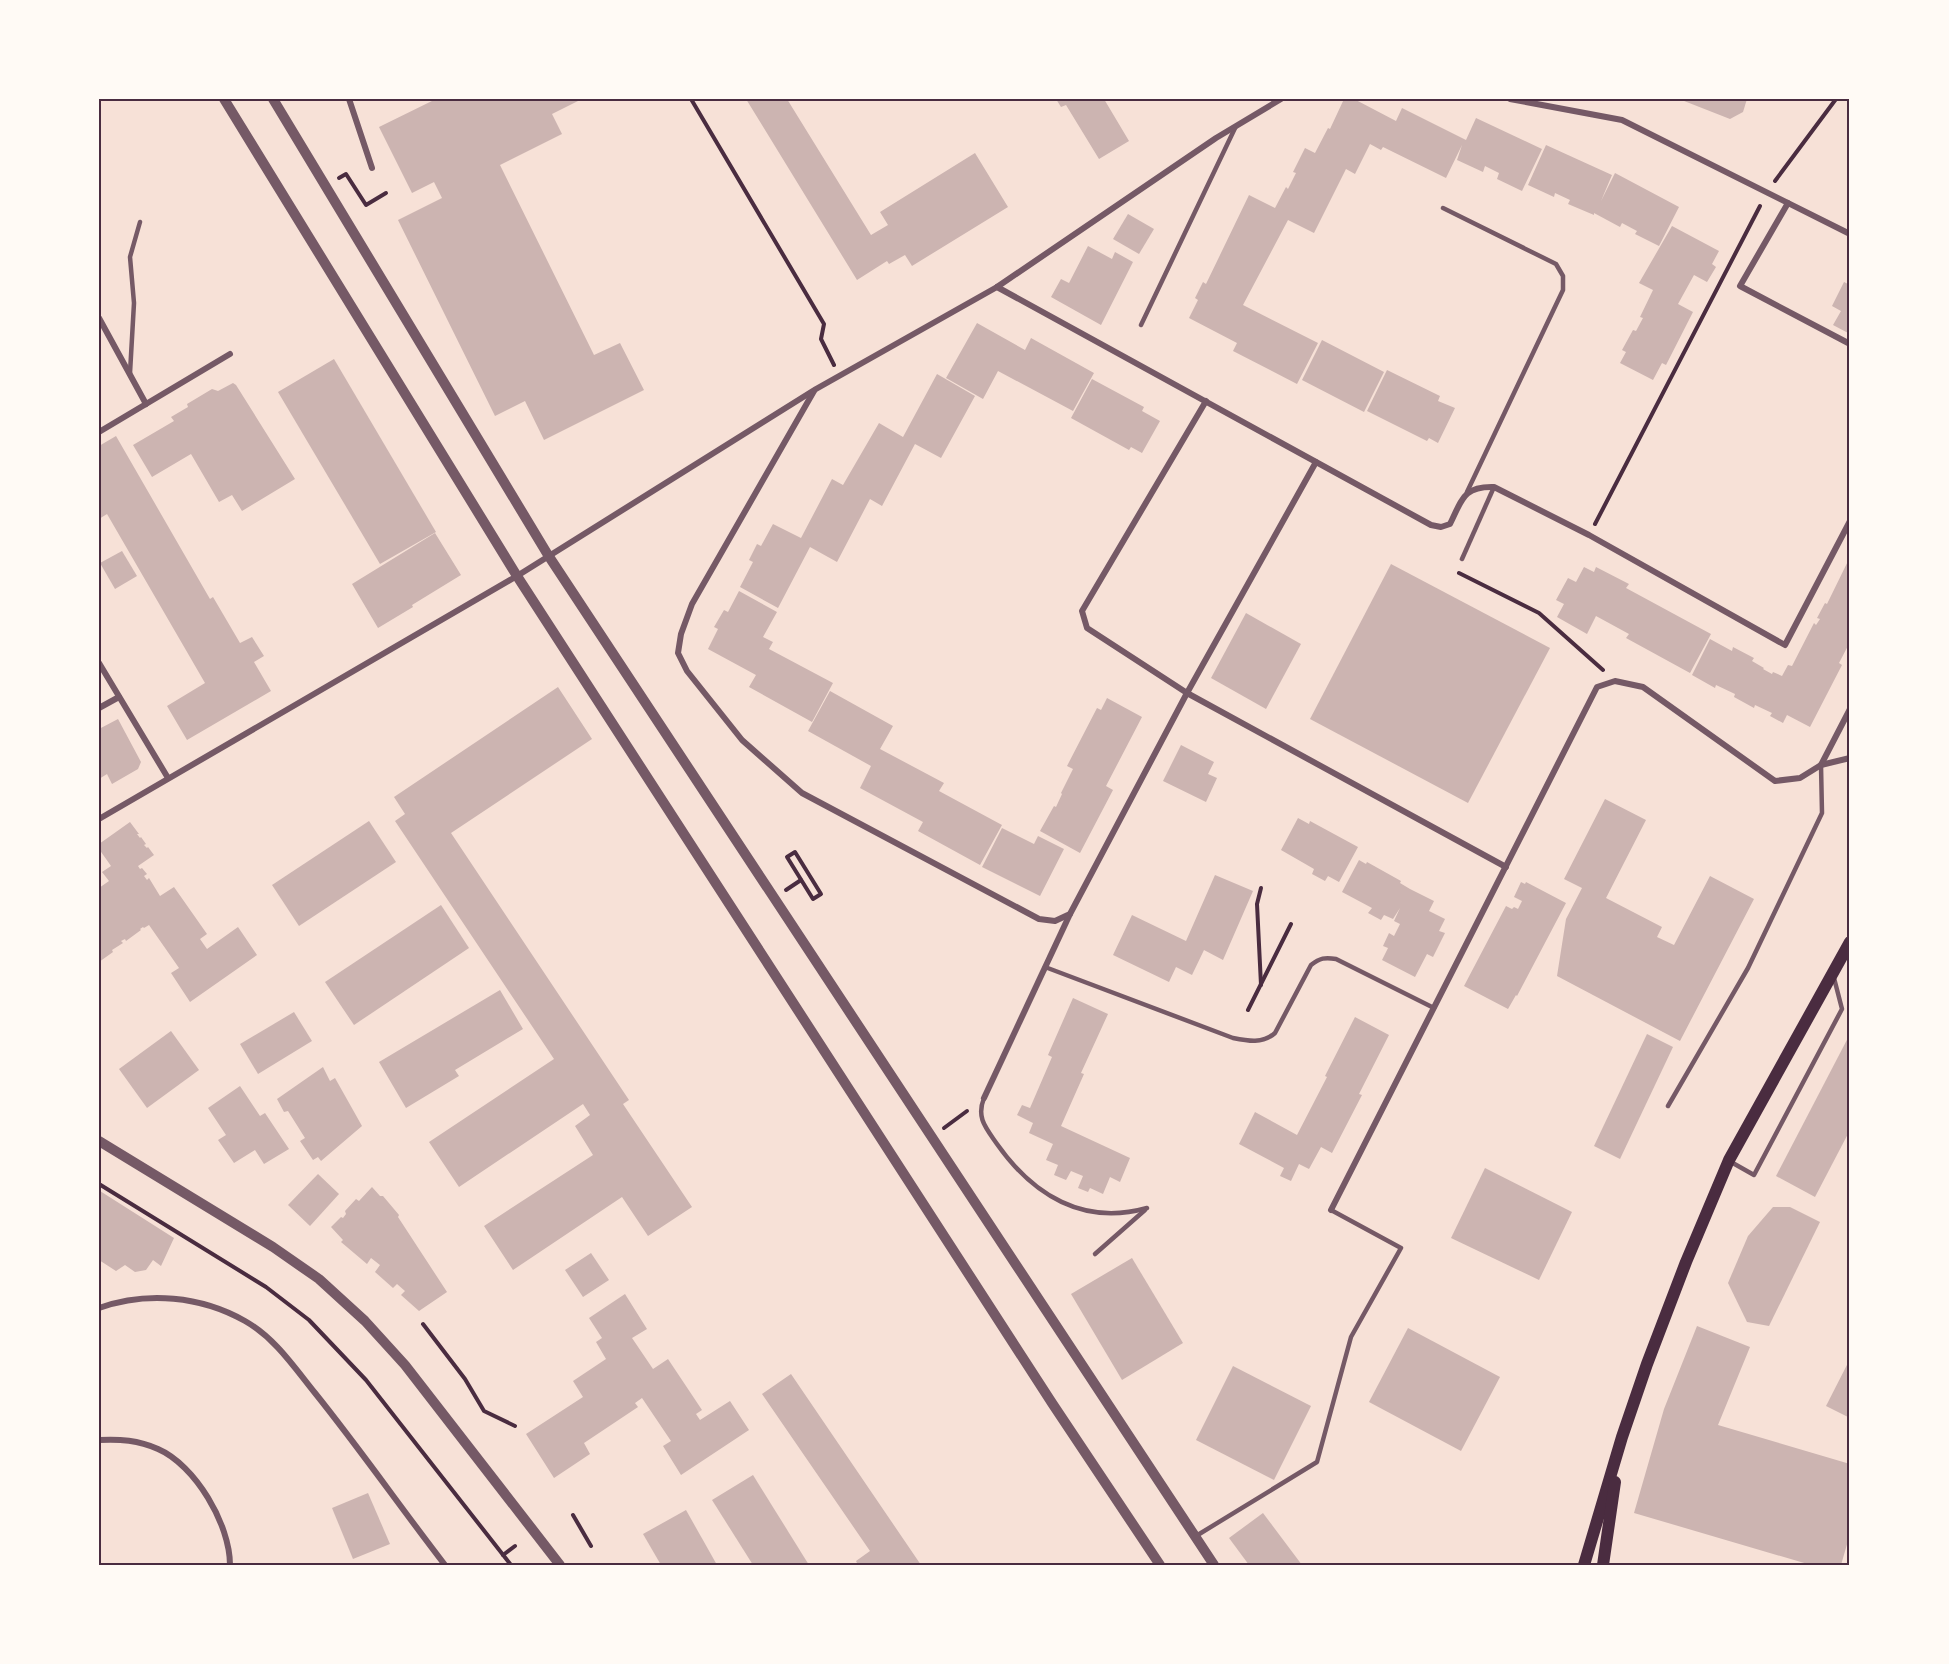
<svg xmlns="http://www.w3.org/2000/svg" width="1949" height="1664" viewBox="0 0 1949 1664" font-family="'Source Sans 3',sans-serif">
  <rect width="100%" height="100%" fill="#f7e1d7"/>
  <g fill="#ccb4b1">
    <path d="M436,99H582L552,114L562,134L500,165L594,355L620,343L644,390L544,440L525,401L495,416L398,220L442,198L434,182L412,193L379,127Z"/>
    <path d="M746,99H787L871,235L888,225L880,212L975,153L1008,207L912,266L905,255L889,264L887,261L857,280Z"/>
    <path d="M1056,99H1104L1129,141L1099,159L1066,105L1061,107Z"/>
    <path d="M1344,99H1354L1396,121L1402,108L1466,140L1476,118L1542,149L1522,191L1497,179L1499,173L1485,166L1483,172L1457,160L1462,145L1446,178L1383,147L1381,150L1370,144L1355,174L1346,169L1314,233L1288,220L1243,305L1318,343L1297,384L1233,351L1237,343L1189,318L1198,300L1195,298L1203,282L1206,284L1249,195L1275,208L1286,187L1288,189L1296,173L1293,172L1305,148L1315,153L1328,128L1330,129Z"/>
    <path d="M1679,99H1747L1743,112L1730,119Z"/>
    <path d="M1546,145L1612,175L1601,201L1615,173L1679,207L1659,246L1635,234L1637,231L1622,223L1620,227L1594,213V215L1568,204L1570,200L1555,193L1554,197L1528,185Z"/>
    <path d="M1128,214L1154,229L1139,254L1113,239Z"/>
    <path d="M1672,226L1719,251L1712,264L1716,267L1707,282L1694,275L1678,304L1693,312L1666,365L1662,363L1653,380L1620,363L1626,352L1622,350L1633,330L1636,331L1643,318L1640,317L1653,290L1639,283Z"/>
    <path d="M1088,246L1112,259L1115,252L1133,262L1101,325L1051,297L1061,279L1069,283Z"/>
    <path d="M1844,282L1850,285V334L1833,325L1841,311L1832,306Z"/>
    <path d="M977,323L1025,350L1031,338L1094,373L1073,411L998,371L983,399L946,378Z"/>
    <path d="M1322,340L1384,372L1364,412L1302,380Z"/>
    <path d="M334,359L436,532L380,564L278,392Z"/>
    <path d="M1387,370L1440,396L1438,401L1455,408L1438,443L1429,438L1427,441L1367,411Z"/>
    <path d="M937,374L975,396L941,458L915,444L882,506L870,499L837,562L810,547L778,608L740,587L753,562L749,560L757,544L761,546L773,524L801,538L832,479L843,485L879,423L903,437Z"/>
    <path d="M1092,379L1144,407L1142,411L1160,421L1142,453L1131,447L1129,450L1071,418Z"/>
    <path d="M233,383L236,385L295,479L242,511L232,495L219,502L191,454L152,477L133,445L174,421L171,417L188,407L187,404L212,389L218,391Z"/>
    <path d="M116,436L210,599L213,597L240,643L252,637L264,656L254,662L271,691L187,740L167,706L205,683L107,514L99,519V446Z"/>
    <path d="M435,533L461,575L412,605L413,607L378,628L352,584Z"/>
    <path d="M122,551L137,576L115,589L100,563Z"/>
    <path d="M1850,557V642L1839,663L1842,665L1810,727L1787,715L1783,723L1770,716L1772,713L1755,705L1754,708L1734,697L1735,694L1716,685L1715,688L1692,675L1710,639L1732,651L1733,647L1754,658L1752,661L1764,668L1763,669L1772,674L1773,672L1782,676L1788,665L1792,666L1814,623L1816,625L1820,619L1817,618L1825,603L1827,604Z"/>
    <path d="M1391,564L1550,648L1468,803L1310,719Z"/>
    <path d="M1584,567L1594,572L1596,567L1629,584L1626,588L1711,634L1690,673L1626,638L1629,634L1596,616L1587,634L1557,617L1564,604L1556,600L1568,578L1576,582Z"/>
    <path d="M739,591L777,612L763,637L773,642L769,649L833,683L812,722L749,687L756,675L708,649L718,629L714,627L724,610L728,612Z"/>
    <path d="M1246,613L1301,644L1266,709L1211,678Z"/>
    <path d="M558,687L592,739L451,833L629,1100L623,1104L692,1207L648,1236L622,1197L513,1270L484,1226L593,1155L575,1126L590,1115L583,1104L459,1187L429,1142L554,1059L395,821L405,814L394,797Z"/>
    <path d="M830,691L893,726L880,749L944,783L939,791L1002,825L980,865L918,831L923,822L860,788L871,766L808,731Z"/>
    <path d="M1107,698L1142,717L1106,786L1113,790L1080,853L1040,831L1054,806L1056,807L1062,794L1061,793L1073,769L1067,766L1097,708L1101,710Z"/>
    <path d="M118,719L141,762L138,769L112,784L107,774L99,779V729Z"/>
    <path d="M1181,745L1214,762L1208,774L1217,778L1206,802L1163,781Z"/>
    <path d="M1605,799L1646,820L1606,898L1662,927L1657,937L1674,945L1710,876L1754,899L1680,1041L1557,976L1566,919L1582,888L1564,879Z"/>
    <path d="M1298,818L1309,824L1310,821L1358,847L1339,882L1328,876L1325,881L1312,874L1314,869L1281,850Z"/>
    <path d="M369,821L396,862L299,926L272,885Z"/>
    <path d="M130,822L139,834H137L140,838L141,837L146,844L144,845L147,848L148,847L154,855L138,866L140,869L142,868L147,874L144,876L147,880L149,878L160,896L174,887L207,934L200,939L207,949L238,927L257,955L190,1002L171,973L179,968L149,925L144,928L143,927L140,929L141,930L126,941L125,939L121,941L123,943L112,950L113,952L99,962V888L109,881L102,872L111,866L99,849V844Z"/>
    <path d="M1002,828L1034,844L1038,836L1064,849L1040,896L982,867Z"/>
    <path d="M1359,860L1366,864L1367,862L1401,881L1400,883L1410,889L1434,901L1429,911L1445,919L1439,931L1445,933L1433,957L1427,954L1415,977L1382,960L1388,948L1383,946L1389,933L1394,936L1400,924L1394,921L1400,908L1393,919L1384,915L1381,920L1368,913L1372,908L1342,892Z"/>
    <path d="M1215,875L1253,891L1223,960L1204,950L1192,975L1176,967L1169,982L1113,955L1132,915L1186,941Z"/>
    <path d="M1521,882L1525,884L1526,882L1566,903L1517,996L1516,995L1508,1009L1464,986L1506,906L1512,909L1514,907L1518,909L1522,901L1514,897Z"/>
    <path d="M441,905L469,948L354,1025L325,982Z"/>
    <path d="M500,990L523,1029L455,1070L459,1076L406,1108L379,1062Z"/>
    <path d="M1073,998L1108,1014L1081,1073L1084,1074L1061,1126L1130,1158L1120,1182L1110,1177L1103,1194L1090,1188L1088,1192L1078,1188L1083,1176L1071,1171L1066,1180L1054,1175L1058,1165L1046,1160L1053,1144L1029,1133L1033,1123L1017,1115L1022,1105L1030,1108L1052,1057L1048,1055Z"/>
    <path d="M294,1012L312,1041L258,1074L240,1044Z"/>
    <path d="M1355,1017L1389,1035L1359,1094L1362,1095L1332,1153L1321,1147L1309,1169L1299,1164L1291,1181L1280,1176L1284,1168L1239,1144L1255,1112L1297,1135L1327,1077L1325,1076Z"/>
    <path d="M171,1031L199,1070L147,1108L119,1069Z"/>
    <path d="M1647,1034L1673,1047L1620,1159L1594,1146Z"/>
    <path d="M1850,1034V1130L1815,1197L1776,1176Z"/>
    <path d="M323,1067L330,1081L335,1078L362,1126L321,1161L318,1157L313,1160L300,1141L305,1138L288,1111L284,1112L277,1099Z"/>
    <path d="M240,1086L260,1116L265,1113L289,1149L264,1164L255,1150L234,1163L218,1140L226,1135L208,1108Z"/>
    <path d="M1485,1168L1572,1212L1539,1280L1451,1238Z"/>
    <path d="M318,1174L339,1194L310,1226L288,1205Z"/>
    <path d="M372,1187L380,1196H383L399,1215L398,1217L447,1292L419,1311L401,1295L405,1291L397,1284L393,1288L375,1272L380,1265L371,1258L367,1264L341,1242L343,1240L331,1227L341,1217L343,1218L346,1214L345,1211L356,1199L359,1201Z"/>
    <path d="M100,1191L174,1238L161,1266L153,1260L146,1270L135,1272L125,1265L116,1271L99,1260Z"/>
    <path d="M1773,1207H1790L1820,1222L1769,1326L1747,1322L1728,1283L1748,1236Z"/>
    <path d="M591,1253L609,1280L583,1297L565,1270Z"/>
    <path d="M1132,1258L1183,1343L1122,1380L1071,1294Z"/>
    <path d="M625,1294L647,1329L632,1338L653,1369L668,1359L702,1410L696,1414L700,1420L730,1401L749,1430L681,1475L663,1446L671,1441L642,1398L635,1403L638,1407L584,1443L590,1454L554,1478L526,1434L583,1397L573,1381L606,1359L596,1342L602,1338L589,1318Z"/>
    <path d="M1697,1326L1750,1347L1718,1425L1850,1464V1534L1841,1565H1811L1634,1513L1664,1409Z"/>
    <path d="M1408,1328L1500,1377L1461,1451L1369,1402Z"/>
    <path d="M1850,1359V1418L1826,1406Z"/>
    <path d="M1233,1366L1311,1406L1274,1480L1196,1440Z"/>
    <path d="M791,1374L921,1565H858L856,1561L870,1551L762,1394Z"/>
    <path d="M753,1475L809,1565H753L712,1500Z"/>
    <path d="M368,1493L390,1544L353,1559L332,1508Z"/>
    <path d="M686,1510L717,1565H661L643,1534Z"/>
    <path d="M1263,1513L1302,1565H1249L1229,1538Z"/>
  </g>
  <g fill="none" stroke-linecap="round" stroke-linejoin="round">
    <g stroke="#4a2c40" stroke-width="4">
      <path d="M691,99L824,324L821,339L834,365"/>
      <path d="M339,178L346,174L366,205L386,193"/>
      <path d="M1775,181L1836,99"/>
      <path d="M1595,524L1760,206"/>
      <path d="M1459,573L1539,613L1603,670"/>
      <path d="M795,852L821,894L813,899L787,857Z"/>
      <path d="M786,890L801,880"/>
      <path d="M1261,985L1257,904L1261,888"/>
      <path d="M1248,1010L1291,924"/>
      <path d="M944,1128L967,1111"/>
      <path d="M99,1184L266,1287L309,1320L366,1380L511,1565"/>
      <path d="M423,1324L465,1379L484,1411L515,1426"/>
      <path d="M573,1515L591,1546"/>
      <path d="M503,1555L515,1546"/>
    </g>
    <g stroke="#755966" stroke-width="4.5">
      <path d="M1443,208L1556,264L1563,276V290L1467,492"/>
      <path d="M1141,325L1236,126"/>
      <path d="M130,373L134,303L130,257L140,222"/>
      <path d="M1462,559L1494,487"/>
      <path d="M1045,967L1233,1038C1248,1041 1263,1044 1275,1033L1311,965C1320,958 1325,957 1336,959L1434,1008"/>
      <path d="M984,1098C976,1118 986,1128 997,1144C1033,1195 1083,1226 1147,1208"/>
      <path d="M1668,1106L1748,968L1822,813L1821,765"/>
      <path d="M1731,1162L1754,1175L1842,1009L1834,978"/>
      <path d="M1095,1254L1145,1210"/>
      <path d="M1196,1536L1317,1462L1351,1337L1401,1248L1331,1210"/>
    </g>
    <g stroke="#755966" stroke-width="6">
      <path d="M349,99L372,168"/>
      <path d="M1510,99L1622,120L1850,234"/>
      <path d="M1788,203L1740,286L1850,344"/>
      <path d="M997,287L1431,525L1441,527L1450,524C1462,500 1463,486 1494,487L1589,535L1785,645L1850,521"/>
      <path d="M99,318L146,404"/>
      <path d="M814,391L692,604L681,634L678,653L687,671L742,740L802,793L1039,919L1055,921L1070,914L1187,693L1316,462"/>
      <path d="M1206,401L1082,611L1087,628L1187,693L1506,867"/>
      <path d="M99,432L230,354"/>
      <path d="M99,663L168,778"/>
      <path d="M99,708L119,697"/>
      <path d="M1821,765L1850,758"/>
      <path d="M99,819L517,576L816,389L997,287L1216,138L1281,99"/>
      <path d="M984,1098L1070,914"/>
      <path d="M1331,1210L1597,687L1615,681L1643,687L1775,781L1800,778L1821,765L1850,709"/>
      <path d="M99,1308C147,1291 201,1296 245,1321C275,1338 294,1367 315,1393C360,1449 401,1508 445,1565"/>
      <path d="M99,1440C120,1439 138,1440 158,1449C195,1465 230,1524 230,1565"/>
    </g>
    <g stroke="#755966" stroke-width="10">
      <path d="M224,99L517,576L1052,1403L1160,1565"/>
      <path d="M273,99L548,555L1214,1565"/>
      <path d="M99,1141L273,1247L319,1279L365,1321L405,1365L560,1565"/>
    </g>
    <g stroke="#4a2c40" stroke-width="12">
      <path d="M1584,1565L1622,1437L1647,1364L1686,1262L1729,1160L1850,942"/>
      <path d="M1603,1565L1615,1482"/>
    </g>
  </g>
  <rect width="1949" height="1664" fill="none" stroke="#fffaf5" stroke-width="201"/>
  <rect x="100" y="100" width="1748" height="1464" fill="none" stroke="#4a2c40" stroke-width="2"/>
</svg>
